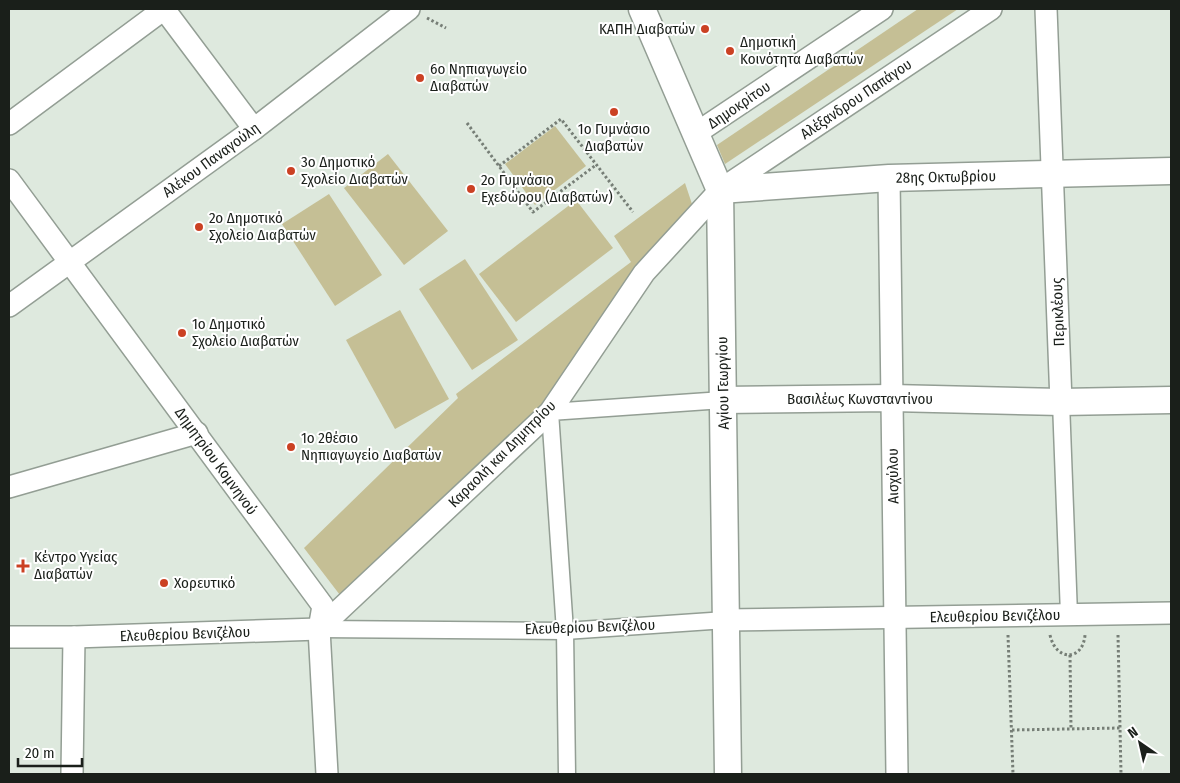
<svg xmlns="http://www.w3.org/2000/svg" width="1180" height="783" viewBox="0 0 1180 783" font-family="'Fira Sans Condensed',sans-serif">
  <rect width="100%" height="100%" fill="#dee9de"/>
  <g fill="#c5bf95">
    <path d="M918,9H958L725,164L717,145Z"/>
    <path d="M555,126L586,166L535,205L505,164Z"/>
    <path d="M388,154L448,231L404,265L344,188Z"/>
    <path d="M685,183L692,204L544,405L343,599L304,548L458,398L456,394L631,262L614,236Z"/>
    <path d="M329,194L382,275L335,306L282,224Z"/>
    <path d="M576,200L613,248L516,322L479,274Z"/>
    <path d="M465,259L518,340L472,370L419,289Z"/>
    <path d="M400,310L449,399L395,429L346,340Z"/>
  </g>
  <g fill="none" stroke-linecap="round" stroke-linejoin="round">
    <g stroke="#939e94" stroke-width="19">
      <g id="pedestrian">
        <path d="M1061,402L1069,615"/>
        <path d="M319,629L565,631L726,620"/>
        <path d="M567,774L565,631L550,412L723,400"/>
      </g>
    </g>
    <g stroke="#939e94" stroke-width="24">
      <g id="minor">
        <path d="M164,9L254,129"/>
        <path d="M1046,9L1061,402"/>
        <path d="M9,124L164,9"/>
        <path d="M695,134L882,9"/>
        <path d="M889,178L897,774"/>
        <path d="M9,180L323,606L319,629L327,774"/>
        <path d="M9,306L254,129L409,9"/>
        <path d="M9,487L197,433"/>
        <path d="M726,620L1171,613"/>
        <path d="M319,629L550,412L644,273L720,190L991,9"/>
        <path d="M9,637H74L319,629"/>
        <path d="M72,774L74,637"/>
      </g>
    </g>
    <g stroke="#939e94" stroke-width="29">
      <g id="tertiary">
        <path d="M642,9L720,190L728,774"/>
        <path d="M720,190L889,178L1171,171"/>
        <path d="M723,400L892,398L1061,402L1171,400"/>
      </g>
    </g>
    <g stroke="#767e76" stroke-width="3" stroke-dasharray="2.5 2.5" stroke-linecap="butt">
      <path d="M427,18L446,28"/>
      <path d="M467,123L533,212L596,165"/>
      <path d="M499,166L561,119L633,212"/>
      <path d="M1008,635L1013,774"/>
      <path d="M1050,635C1056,662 1083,661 1085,635"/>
      <path d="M1118,635L1121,774"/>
      <path d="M1070,655L1071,729"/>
      <path d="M1012,730L1121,728"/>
    </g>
    <use href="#pedestrian" stroke="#fff" stroke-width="16"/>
    <use href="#minor" stroke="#fff" stroke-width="21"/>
    <use href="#tertiary" stroke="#fff" stroke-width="26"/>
  </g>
  <g fill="#cb4123" stroke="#fff" stroke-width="2">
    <circle cx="705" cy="29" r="5"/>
    <circle cx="730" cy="51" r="5"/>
    <circle cx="420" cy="78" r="5"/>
    <circle cx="614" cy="112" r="5"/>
    <circle cx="291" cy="171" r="5"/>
    <circle cx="471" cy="189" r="5"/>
    <circle cx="199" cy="227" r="5"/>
    <circle cx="182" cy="333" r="5"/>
    <circle cx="291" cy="447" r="5"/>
    <path d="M20.5 558.5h5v5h5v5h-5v5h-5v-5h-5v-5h5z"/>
    <circle cx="164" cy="583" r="5"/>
  </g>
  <g text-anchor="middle" stroke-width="4" stroke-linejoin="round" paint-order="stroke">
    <g font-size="15" fill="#1a1f1a" stroke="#fff" text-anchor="start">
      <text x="695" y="34" text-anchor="end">ΚΑΠΗ Διαβατών</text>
      <text x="740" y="47">Δημοτική<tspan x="740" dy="17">Κοινότητα Διαβατών</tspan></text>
      <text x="430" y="74">6ο Νηπιαγωγείο<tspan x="430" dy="17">Διαβατών</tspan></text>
      <text x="614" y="134" text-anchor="middle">1ο Γυμνάσιο<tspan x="614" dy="17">Διαβατών</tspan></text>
      <text x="301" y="167">3ο Δημοτικό<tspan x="301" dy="17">Σχολείο Διαβατών</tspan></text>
      <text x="481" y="185">2ο Γυμνάσιο<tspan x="481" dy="17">Εχεδώρου (Διαβατών)</tspan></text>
      <text x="209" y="223">2ο Δημοτικό<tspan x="209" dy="17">Σχολείο Διαβατών</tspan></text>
      <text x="192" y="329">1ο Δημοτικό<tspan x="192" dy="17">Σχολείο Διαβατών</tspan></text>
      <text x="301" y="443">1ο 2θέσιο<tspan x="301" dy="17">Νηπιαγωγείο Διαβατών</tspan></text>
      <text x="34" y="562">Κέντρο Υγείας<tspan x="34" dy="17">Διαβατών</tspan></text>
      <text x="174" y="588">Χορευτικό</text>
    </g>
    <g font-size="15" fill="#1a1f1a" stroke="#fff">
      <text transform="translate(856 99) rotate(-34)" y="5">Αλέξανδρου Παπάγου</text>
      <text transform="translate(739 105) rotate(-34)" y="5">Δημοκρίτου</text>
      <text transform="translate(211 160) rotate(-36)" y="5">Αλέκου Παναγούλη</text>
      <text transform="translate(946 177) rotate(-1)" y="5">28ης Οκτωβρίου</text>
      <text transform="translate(1058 312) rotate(-92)" y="5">Περικλέους</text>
      <text transform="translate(723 383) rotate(-91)" y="5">Αγίου Γεωργίου</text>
      <text x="860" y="404">Βασιλέως Κωνσταντίνου</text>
      <text transform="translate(502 454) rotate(-45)" y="5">Καραολή και Δημητρίου</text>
      <text transform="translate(216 461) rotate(54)" y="5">Δημητρίου Κομνηνού</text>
      <text transform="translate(893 476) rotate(-91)" y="5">Αισχύλου</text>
      <text transform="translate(995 616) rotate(-1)" y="5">Ελευθερίου Βενιζέλου</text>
      <text transform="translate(590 627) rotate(-2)" y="5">Ελευθερίου Βενιζέλου</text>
      <text transform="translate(185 634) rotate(-2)" y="5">Ελευθερίου Βενιζέλου</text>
    </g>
  </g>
  <rect width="1180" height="783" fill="none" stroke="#1a1f1a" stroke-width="20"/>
  <g transform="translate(1140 743) rotate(326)" stroke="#ffffff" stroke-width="4" paint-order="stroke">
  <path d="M0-4L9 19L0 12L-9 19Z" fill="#1a1f1a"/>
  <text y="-8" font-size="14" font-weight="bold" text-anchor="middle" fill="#1a1f1a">N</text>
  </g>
  <path d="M18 758v8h64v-8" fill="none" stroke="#1a1f1a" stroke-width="2.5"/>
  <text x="25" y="758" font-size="15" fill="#1a1f1a" stroke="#ffffff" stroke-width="4" paint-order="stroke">20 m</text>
</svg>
